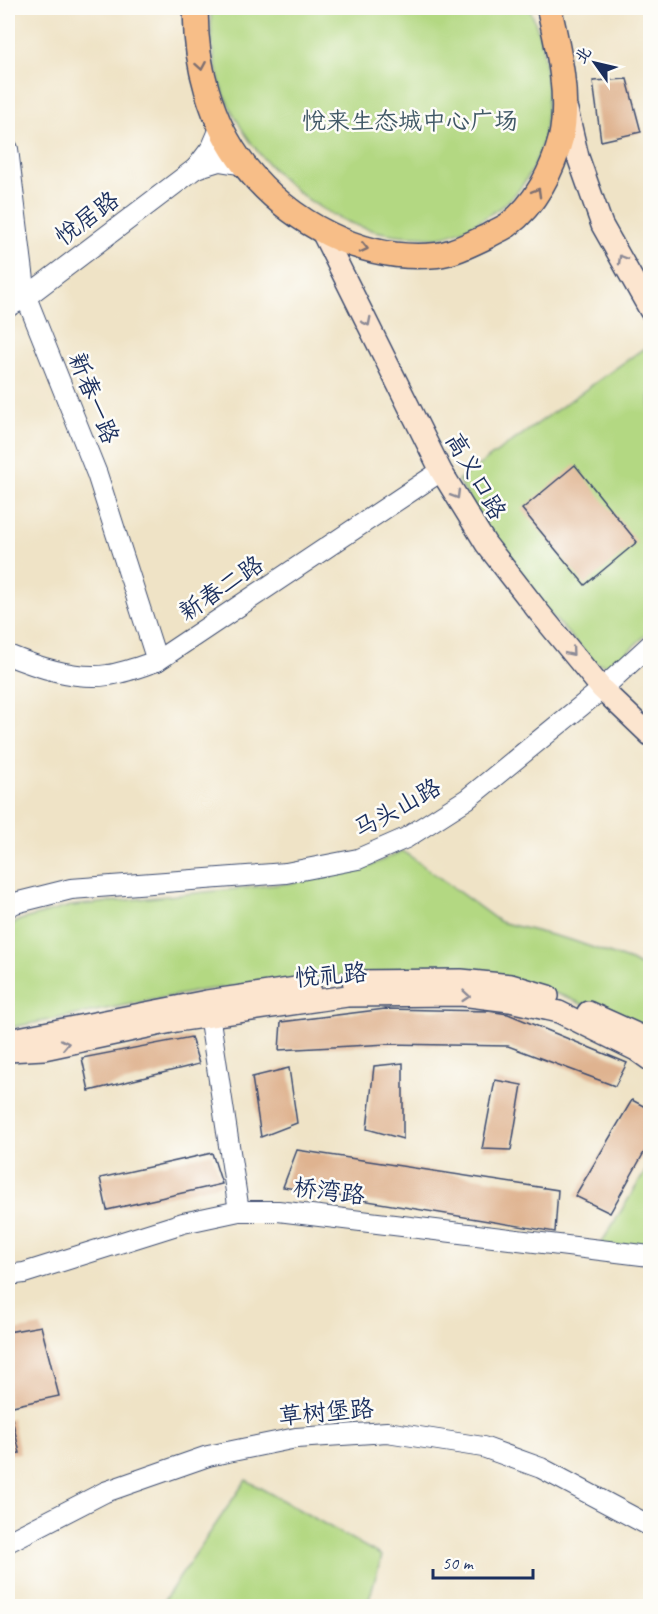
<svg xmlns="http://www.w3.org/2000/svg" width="658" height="1614" viewBox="0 0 658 1614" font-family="Caveat,'LXGW WenKai TC',sans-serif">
  <rect width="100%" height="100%" fill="#fdfcf7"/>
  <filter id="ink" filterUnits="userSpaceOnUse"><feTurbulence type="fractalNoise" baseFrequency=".0167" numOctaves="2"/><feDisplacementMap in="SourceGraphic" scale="12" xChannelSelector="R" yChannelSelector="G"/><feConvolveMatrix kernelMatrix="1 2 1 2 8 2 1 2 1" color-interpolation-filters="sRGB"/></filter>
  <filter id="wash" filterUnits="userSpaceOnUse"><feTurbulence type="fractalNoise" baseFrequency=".008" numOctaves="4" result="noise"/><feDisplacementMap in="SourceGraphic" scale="24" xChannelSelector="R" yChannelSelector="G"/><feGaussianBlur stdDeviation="1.35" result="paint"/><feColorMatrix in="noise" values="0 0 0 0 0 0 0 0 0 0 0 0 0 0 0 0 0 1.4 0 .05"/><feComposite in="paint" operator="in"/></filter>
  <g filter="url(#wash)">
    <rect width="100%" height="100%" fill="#efe3c6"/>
    <g fill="#b3d882" stroke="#678470" stroke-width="1.5">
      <path d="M211,8H529C544,39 548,75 547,109C546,150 528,191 492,213C477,223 458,234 439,237C431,238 423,236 416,236C338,236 268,180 233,113C215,81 210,44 211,8Z"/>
      <path d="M650,344V631L612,666L595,663L543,606L493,540L458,480Z"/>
      <path d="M403,851L500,922L571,940L631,961L650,972V1034L566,997L514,980L461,975H342L204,990L8,1028V927L20,920L71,906L291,883L363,869Z"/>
      <path d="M650,1164V1248L600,1245Z"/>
      <path d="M246,1480L382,1556L367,1606H160Z"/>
    </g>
    <g id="blocks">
      <g fill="#dfb390">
        <path d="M627,79L641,132L601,141L593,81Z"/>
        <path d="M575,465L637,542L585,585L522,509Z"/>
        <path d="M385,1009L488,1011L508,1014L627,1063L615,1086L508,1046L388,1044L279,1050L281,1022Z"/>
        <path d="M191,1037L199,1064L89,1091L82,1058Z"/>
        <path d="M403,1063V1139L367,1129L374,1066Z"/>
        <path d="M289,1068L297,1123L261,1137L252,1077Z"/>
        <path d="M495,1080L522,1085L511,1150L482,1149Z"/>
        <path d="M632,1100L651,1110V1140L610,1213L575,1196Z"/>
        <path d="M297,1150L558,1190L555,1232L283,1187Z"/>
        <path d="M212,1153L222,1184L107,1210L100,1178Z"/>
        <path d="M41,1326L59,1396L8,1407V1332Z"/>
        <path d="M12,1419L20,1453L8,1454V1420Z"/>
      </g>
    </g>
  </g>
  <g filter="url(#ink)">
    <use href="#blocks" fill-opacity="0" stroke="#3b4a6e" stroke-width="1.5"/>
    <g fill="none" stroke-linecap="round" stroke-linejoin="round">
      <g stroke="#3b4a6e" stroke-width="22">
        <g id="tertiary">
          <path d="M221,126L212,147L196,168L219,161L244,165"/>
          <path d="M8,149L26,297L97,474L157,661"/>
          <path d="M8,307L26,297L196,168"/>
          <path d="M8,655C37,667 76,680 108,675C124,673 141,666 157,661L441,471"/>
          <path d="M8,907L15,903L71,889L286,873L358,859L406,838L467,799L602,689L650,645"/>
          <path d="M207,1001L239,1211"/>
          <path d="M8,1275L24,1273L183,1223L239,1211H278L650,1256"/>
          <path d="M8,1542L105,1492L208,1456L296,1438L387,1432L483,1447L541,1468L650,1526"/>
        </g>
      </g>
      <g stroke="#3b4a6e" stroke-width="24">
        <g id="secondary">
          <path d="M567,110L578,157L602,225L650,310"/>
          <path d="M322,232L441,471L486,544L538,611L602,689L650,735"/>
          <path d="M353,981L461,980L511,985L548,996"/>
          <path d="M588,1012L650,1040"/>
          <path d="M8,1040L207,1001L310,986"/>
          <path d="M8,1051L44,1049L176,1021L347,996L461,995L510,1001L559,1012L636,1050L650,1060"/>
        </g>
      </g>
      <g stroke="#3b4a6e" stroke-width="27">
        <path id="primary" d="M196,8C194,60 211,123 244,165C289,222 362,263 437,255C454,253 473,243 488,236C494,232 502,229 508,225C535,205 553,170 561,138C570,96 558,48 549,8"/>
      </g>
      <use href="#tertiary" stroke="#fff" stroke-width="20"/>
      <use href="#secondary" stroke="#fce5cf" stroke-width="21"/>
      <use href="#primary" stroke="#f7be88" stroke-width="24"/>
    </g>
    <defs><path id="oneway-chevron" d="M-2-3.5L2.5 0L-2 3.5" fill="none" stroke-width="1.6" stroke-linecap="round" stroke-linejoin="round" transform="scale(1.5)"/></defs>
    <g stroke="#7e6f71">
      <use href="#oneway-chevron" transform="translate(201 66) rotate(80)"/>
      <use href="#oneway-chevron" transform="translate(537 192) rotate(-60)"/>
      <use href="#oneway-chevron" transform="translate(364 248) rotate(13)"/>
    </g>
    <g stroke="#8c8a96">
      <use href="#oneway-chevron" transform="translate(622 259) rotate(-120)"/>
      <use href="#oneway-chevron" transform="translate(367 322) rotate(63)"/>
      <use href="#oneway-chevron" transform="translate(456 495) rotate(59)"/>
      <use href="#oneway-chevron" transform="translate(571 652) rotate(50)"/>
      <use href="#oneway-chevron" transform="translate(466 996) rotate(5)"/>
      <use href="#oneway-chevron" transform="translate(65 1044) rotate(-12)"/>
    </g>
  </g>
  <g text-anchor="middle" stroke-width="5" stroke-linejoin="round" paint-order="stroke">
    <g font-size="24" fill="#415967" stroke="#fdfcf7">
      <text x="410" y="129">悦来生态城中心广场</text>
    </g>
    <g font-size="24" fill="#1b2f5e" stroke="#fdfcf7">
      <text transform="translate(87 218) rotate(-37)" y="8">悦居路</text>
      <text transform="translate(94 398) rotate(68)" y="8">新春一路</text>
      <text transform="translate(476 476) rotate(60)" y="8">高义口路</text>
      <text transform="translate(221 588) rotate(-34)" y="8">新春二路</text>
      <text transform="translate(397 808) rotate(-29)" y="8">马头山路</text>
      <text transform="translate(331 975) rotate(-5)" y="8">悦礼路</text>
      <text transform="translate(329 1191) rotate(7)" y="8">桥湾路</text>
      <text transform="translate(326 1412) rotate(-5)" y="8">草树堡路</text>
    </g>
  </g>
  <rect width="658" height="1614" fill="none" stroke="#fdfcf7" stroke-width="30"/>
  <g transform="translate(595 63) rotate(304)" stroke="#fdfcf7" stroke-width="4.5" paint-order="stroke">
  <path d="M0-4.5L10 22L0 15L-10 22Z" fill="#1b2f5e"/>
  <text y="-9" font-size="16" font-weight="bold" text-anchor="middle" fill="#1b2f5e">北</text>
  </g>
  <path d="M433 1569v9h100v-9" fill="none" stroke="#1b2f5e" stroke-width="3"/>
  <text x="442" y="1569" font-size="18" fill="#1b2f5e" stroke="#fdfcf7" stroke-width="4.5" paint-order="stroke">50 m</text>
</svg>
